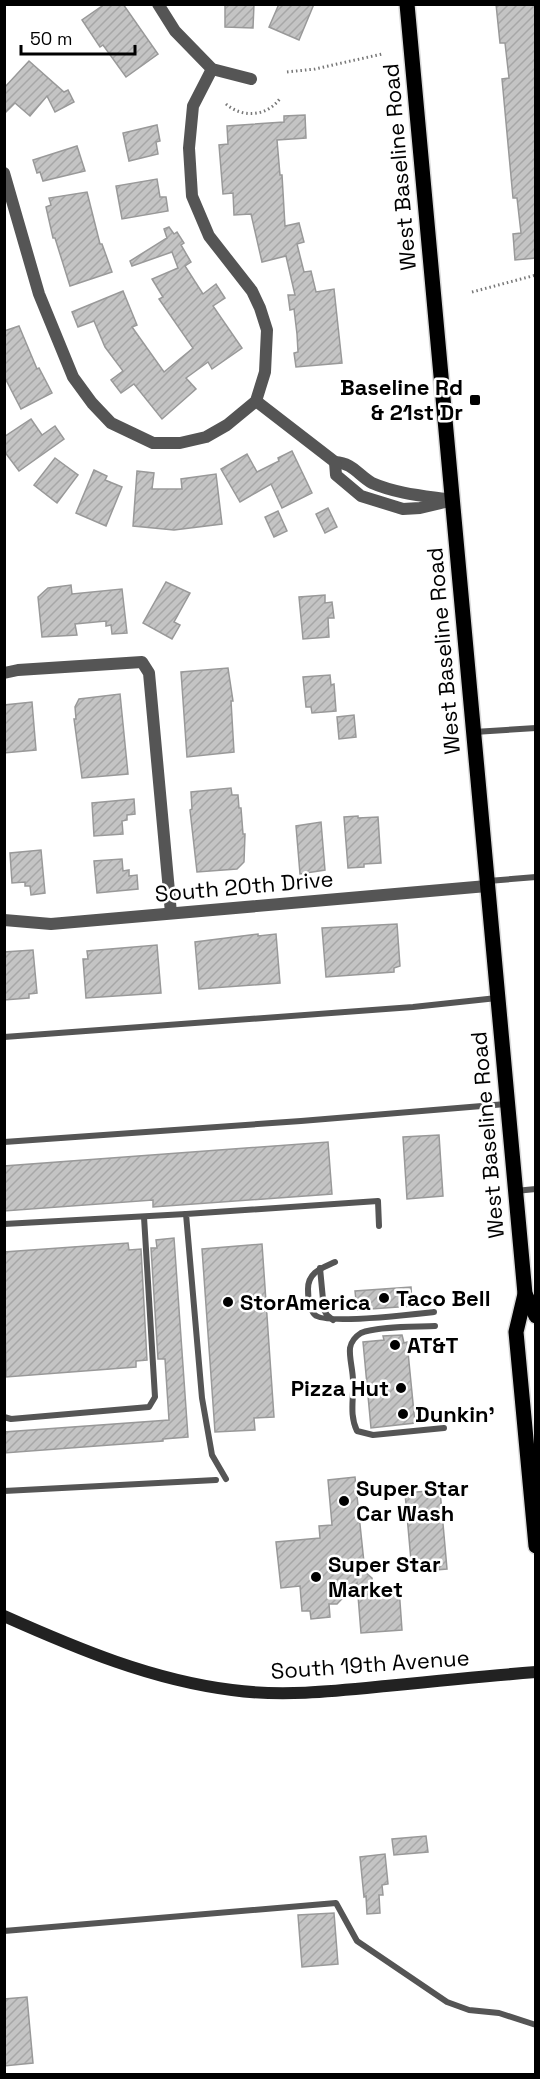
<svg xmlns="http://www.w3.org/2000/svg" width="540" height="2079" viewBox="0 0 540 2079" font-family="'Space Grotesk',sans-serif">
  <defs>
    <pattern id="building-hatch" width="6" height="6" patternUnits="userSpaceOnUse" patternTransform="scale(1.5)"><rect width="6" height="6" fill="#c4c4c4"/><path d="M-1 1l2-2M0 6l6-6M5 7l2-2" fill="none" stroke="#a7a7a7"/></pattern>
  </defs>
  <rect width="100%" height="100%" fill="#fff"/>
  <g fill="url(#building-hatch)" stroke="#999" stroke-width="1.5">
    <path d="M105,4H123L158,54L126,77L103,45L100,47L82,20Z"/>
    <path d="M225,4H254L253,28L225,27Z"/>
    <path d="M279,4H314L299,40L269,27Z"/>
    <path d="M496,4H536V258L515,260L513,234L521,233L517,198H513L502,79L509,78L505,43H500Z"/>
    <path d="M29,61L64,92L68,90L74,102L55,112L47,96L30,116L15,103L4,114V88Z"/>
    <path d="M305,115L306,138L277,140L280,175H282L285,226L299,223L304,242L297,244L304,272L311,271L316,292L334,289L342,363L296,367L294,353L298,352L297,334L294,309L290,310L288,295H295L286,256L262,262L251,214L234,215L233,193L223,194L219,145L228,144L227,126L284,122V116Z"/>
    <path d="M157,125L160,141L156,142L158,154L129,161L123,133Z"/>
    <path d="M77,146L85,171L43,181L40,172L37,173L33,160Z"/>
    <path d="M157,179L160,197H166L168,211L122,219L116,186Z"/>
    <path d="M87,192L100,244H102L112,272L70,286L55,238H53L46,207L51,205L49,198Z"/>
    <path d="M169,227L174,234L177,232L184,243L181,245L191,262L185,266L203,294L216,284L225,298L213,306L242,348L212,369L208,362L186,378L196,389L162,419L134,384L121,393L111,380L123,371L105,347L94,321L78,327L72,312L123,291L137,325L132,327L164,372L193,348L159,299L163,297L152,279L178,268L172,252L132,266L130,261L167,238L164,229Z"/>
    <path d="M19,326L37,369L39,368L52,393L21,409L4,376V331Z"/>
    <path d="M31,419L42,435L55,426L64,439L19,471L4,451V437Z"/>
    <path d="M292,451L312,493L282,508L271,484L240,502L221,469L247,454L257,472L279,461L278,458Z"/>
    <path d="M55,458L78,475L57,503L34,485Z"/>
    <path d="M94,470L107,476L105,480L122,487L106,526L76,513Z"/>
    <path d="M137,471L154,473L152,489H182L181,479L216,474L222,524L174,530L133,526Z"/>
    <path d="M328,508L337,527L325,533L316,514Z"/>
    <path d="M278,511L287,531L274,537L265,517Z"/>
    <path d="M166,582L190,593L174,622L180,625L172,639L143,623Z"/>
    <path d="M71,585L72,594L122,589L127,633L112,634L111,625L106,626V621L75,624L77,635L42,637L38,597L48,588Z"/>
    <path d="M325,595V603L332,602L334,618H328L329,637L303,639L299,597Z"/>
    <path d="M228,668L233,701H231L234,752L187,757L181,672Z"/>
    <path d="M330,675L331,685L334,684L336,711L312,713L311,707H306L303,677Z"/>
    <path d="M120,694L128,774L82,778L74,719H76L75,707L79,699Z"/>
    <path d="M32,702L36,750L4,753V705Z"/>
    <path d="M354,715L356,737L339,739L337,717Z"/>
    <path d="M231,788L232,795H238L239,808H241L243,834H245L244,862L237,869L197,872L190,810L192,809L191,792Z"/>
    <path d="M134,799L135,814L127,815V820L122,821L123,834L94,836L92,803Z"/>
    <path d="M358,816V818L378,817L381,863L364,864V867L348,868L344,817Z"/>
    <path d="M321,822L325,870L300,874L296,826Z"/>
    <path d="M41,850L45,893L31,895L30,886H25V882L12,883L10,853Z"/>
    <path d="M122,859L123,871L129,870V876L137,875L138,889L97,893L94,861Z"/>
    <path d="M397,924L400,966L394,968V972L326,977L322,928Z"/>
    <path d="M258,934V936L276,934L280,983L199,989L195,942Z"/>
    <path d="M157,945L161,993L86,998L83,959H88L87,951Z"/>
    <path d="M33,950L37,993L29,994V998L4,1000V952Z"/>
    <path d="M439,1135L443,1196L407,1199L403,1137Z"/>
    <path d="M328,1142L332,1194L153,1207V1200L4,1211V1166Z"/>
    <path d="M174,1238L188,1437L163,1439V1441L4,1453V1432L169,1420L165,1359H158L151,1248H157L156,1240Z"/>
    <path d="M128,1243L129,1250L141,1249L147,1360L136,1361V1367L6,1377L4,1252Z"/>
    <path d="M262,1244L274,1417L254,1418L255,1430L215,1432L202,1249Z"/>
    <path d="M411,1287L412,1306L357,1310L355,1291Z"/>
    <path d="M402,1335L404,1343L407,1342L415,1423L371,1428L363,1342L384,1340L383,1336Z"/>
    <path d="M355,1477L365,1572L372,1578L373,1591L399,1588L402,1630L361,1633L357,1583L337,1604H329L330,1617L311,1619L310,1611H302L300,1586L281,1588L276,1542L320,1538L319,1526L332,1525L328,1480Z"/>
    <path d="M440,1490L447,1569L412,1572L405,1493Z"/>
    <path d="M426,1836L428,1852L394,1855L392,1839Z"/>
    <path d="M385,1854L388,1884L382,1885L383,1895H379L380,1913L367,1914L366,1896L364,1897L360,1857Z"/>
    <path d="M334,1913L338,1964L302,1967L298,1915Z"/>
    <path d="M27,1997L33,2063L4,2066V1999Z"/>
  </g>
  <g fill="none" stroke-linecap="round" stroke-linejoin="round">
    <g stroke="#dbdbdb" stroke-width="18">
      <g id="primary">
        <path d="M407,4L525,1294L516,1332L536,1546"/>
        <path d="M525,1294L536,1316"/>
      </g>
    </g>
    <g stroke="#777" stroke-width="3" stroke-dasharray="1.5 3" stroke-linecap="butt">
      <path d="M287,72L315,69L382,54"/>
      <path d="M226,104C243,119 269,116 281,97"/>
      <path d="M472,292L536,275"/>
    </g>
    <g stroke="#555" stroke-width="6">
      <path d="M474,732L536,728"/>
      <path d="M488,881L536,877"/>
      <path d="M4,1037L413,1007L497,998"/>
      <path d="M4,1142L301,1121L506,1104"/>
      <path d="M515,1191L536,1189"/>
      <path d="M4,1224L186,1214"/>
      <path d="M335,1262C322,1268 308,1272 308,1289C308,1297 309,1309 315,1315C325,1325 416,1314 434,1312"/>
      <path d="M320,1268L324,1310L327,1315L333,1320"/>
      <path d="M435,1326C417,1327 376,1326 361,1333C356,1336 351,1342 350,1348C349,1358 353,1370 353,1381C354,1399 349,1414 357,1431L373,1435L444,1428"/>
      <path d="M4,1417L11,1419L149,1407L155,1397L144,1217"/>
      <path d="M226,1479L212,1455L202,1398L186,1214L378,1201L379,1226"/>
      <path d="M4,1491L216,1480"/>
      <path d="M4,1931L336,1903L357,1941L447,2002L469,2010L499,2013L536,2025"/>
    </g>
    <g stroke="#555" stroke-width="12">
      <path d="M158,4L175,31L212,69L251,79"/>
      <path d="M4,173L39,294L73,377L92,403L111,423L153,443H180L206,437L227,425L256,401L265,372L267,330L260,308L252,291L209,236L192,196L189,148L193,106L212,69"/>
      <path d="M256,401L335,462C353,463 358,475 372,483C397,494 426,496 452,500"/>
      <path d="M335,462L336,475L361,496L403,509L420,508L445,502"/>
      <path d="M4,673L18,670L142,662L149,673L171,913"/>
      <path d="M4,920L51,924L487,886"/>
    </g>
    <path stroke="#222" stroke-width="12" d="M4,1616C78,1649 152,1680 232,1690C283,1697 336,1691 386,1686C436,1681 486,1676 536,1672"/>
    <use href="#primary" stroke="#000" stroke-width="15"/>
  </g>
  <g fill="#000" stroke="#fff" stroke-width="2">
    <rect x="469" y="394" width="12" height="12" rx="3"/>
    <circle cx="384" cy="1298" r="6"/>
    <circle cx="228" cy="1302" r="6"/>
    <circle cx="395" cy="1345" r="6"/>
    <circle cx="401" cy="1388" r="6"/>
    <circle cx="403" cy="1414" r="6"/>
    <circle cx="344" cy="1501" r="6"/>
    <circle cx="316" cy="1577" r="6"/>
  </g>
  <g text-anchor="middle" stroke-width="5" stroke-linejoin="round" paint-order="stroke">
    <g font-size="22" fill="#000" stroke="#fff">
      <text transform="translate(399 167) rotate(-95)" y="8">West Baseline Road</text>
      <text transform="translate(443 651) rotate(-95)" y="8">West Baseline Road</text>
      <text transform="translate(244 886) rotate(-5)" y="8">South 20th Drive</text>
      <text transform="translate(487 1135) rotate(-95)" y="8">West Baseline Road</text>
      <text transform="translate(370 1664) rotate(-4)" y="8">South 19th Avenue</text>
    </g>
    <g font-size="22" font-weight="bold" fill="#000" stroke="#fff" text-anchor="start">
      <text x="463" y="395" text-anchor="end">Baseline Rd<tspan x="463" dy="25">&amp; 21st Dr</tspan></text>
      <text x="396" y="1306">Taco Bell</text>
      <text x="240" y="1310">StorAmerica</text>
      <text x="407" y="1353">AT&amp;T</text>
      <text x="389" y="1396" text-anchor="end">Pizza Hut</text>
      <text x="415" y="1422">Dunkin'</text>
      <text x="356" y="1496">Super Star<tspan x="356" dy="25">Car Wash</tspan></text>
      <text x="328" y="1572">Super Star<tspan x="328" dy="25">Market</tspan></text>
    </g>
  </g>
  <rect width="540" height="2079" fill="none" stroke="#000000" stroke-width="12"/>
  <path d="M21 45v9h114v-9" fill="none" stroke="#000000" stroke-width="3"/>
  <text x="30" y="45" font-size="18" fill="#000000" stroke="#ffffff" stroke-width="4.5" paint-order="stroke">50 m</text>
</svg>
